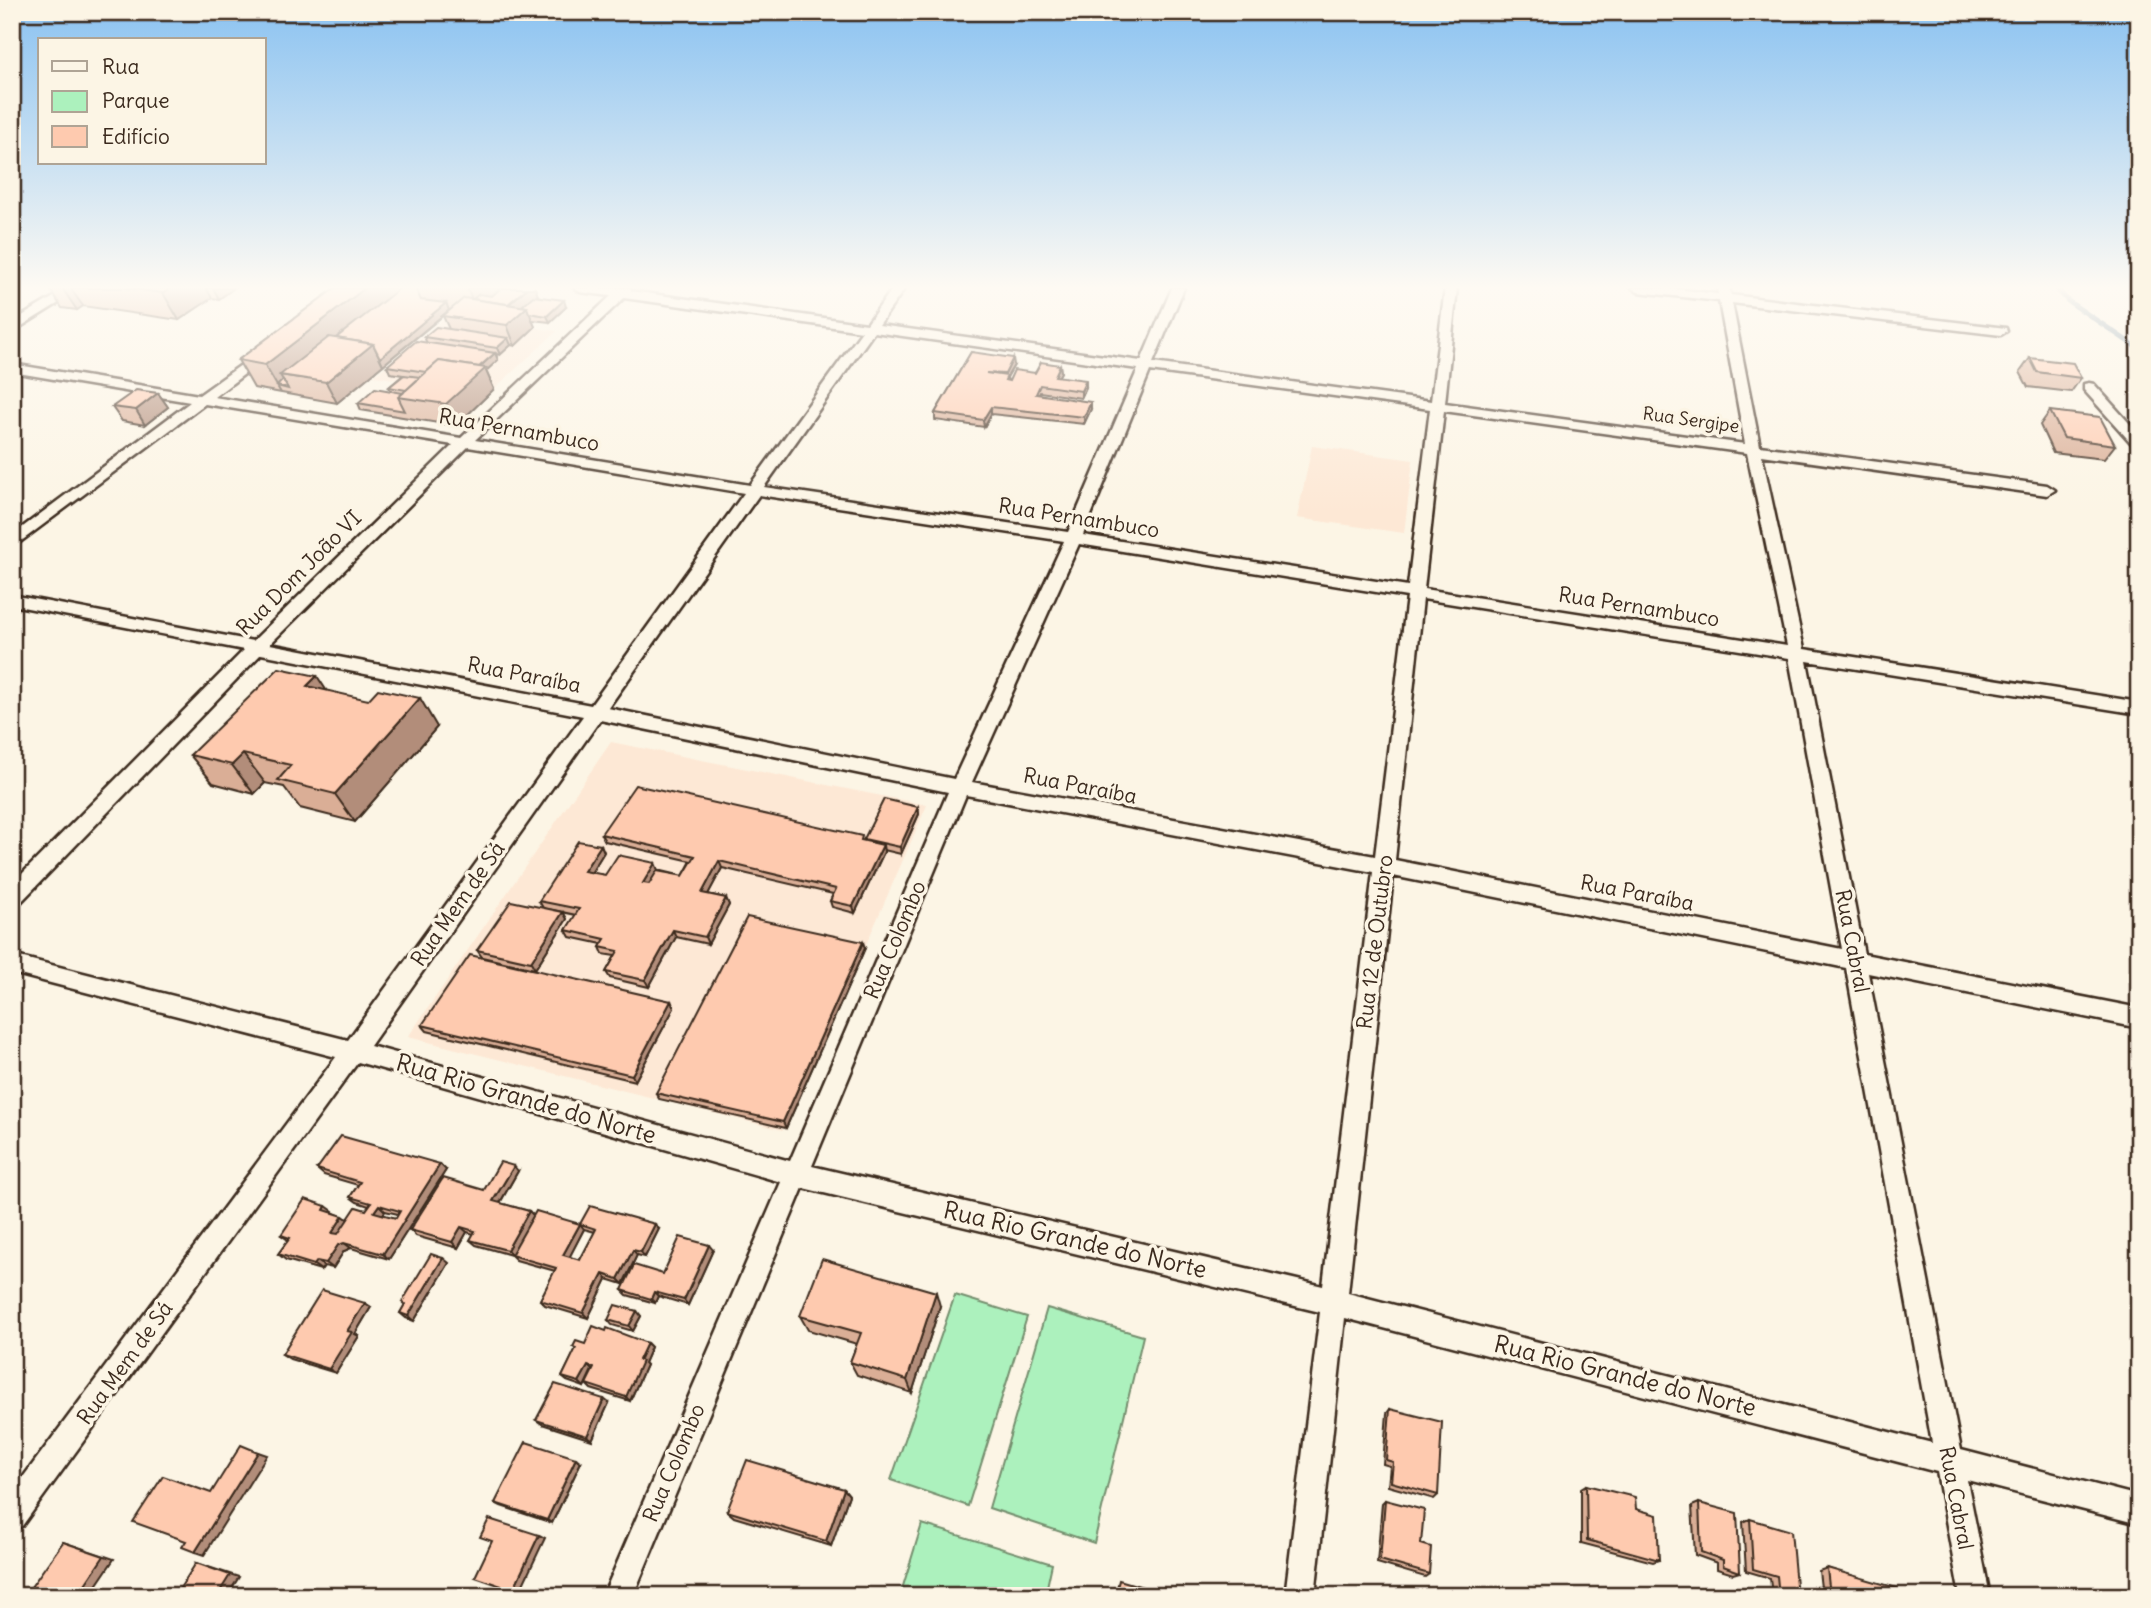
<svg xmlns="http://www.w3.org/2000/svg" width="2151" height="1608" viewBox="0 0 2151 1608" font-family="Delius,sans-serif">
  <rect width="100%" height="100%" fill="#fcf5e5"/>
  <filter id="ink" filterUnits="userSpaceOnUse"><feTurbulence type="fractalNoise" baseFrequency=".0143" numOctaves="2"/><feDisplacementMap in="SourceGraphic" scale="14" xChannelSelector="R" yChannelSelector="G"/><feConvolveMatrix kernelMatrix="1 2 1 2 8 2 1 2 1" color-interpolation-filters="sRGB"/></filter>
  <g filter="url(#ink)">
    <g fill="#fde8d5">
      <path d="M448,315L557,331L494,389L448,382L408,418L357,409L380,390L395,392L406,381L374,376Z"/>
      <path d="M1312,446L1413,460L1404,533L1297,518Z"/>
      <path d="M611,742L927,805L786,1128L782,1130L408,1037Z"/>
    </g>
    <g fill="#acf1bd" stroke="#748e6e" stroke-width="2">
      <path d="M955,1295L1027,1317L968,1506L891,1480Z"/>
      <path d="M1047,1308L1143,1336L1094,1543L989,1508Z"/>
      <path d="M922,1524L1052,1564L1045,1596H900Z"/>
    </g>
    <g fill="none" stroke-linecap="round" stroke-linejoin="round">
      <path stroke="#7691a4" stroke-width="5" d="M2056,288L2068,301L2139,349"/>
      <g stroke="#3b2a1e" stroke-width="5">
        <g id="street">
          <path d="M69,288H83L12,332V322Z"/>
          <path d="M574,288H631V291L867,324L893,288H905L879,325L1141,361L1172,288H1184L1153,363L1431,401L1445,288H1457L1445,403L1745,444L1719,301L1638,292L1632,288H1668L1718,294L1717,288H1729L1731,295L2006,328L2007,331L2001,335L1732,303L1760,446L2047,485L2055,490L2047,495L1762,455L1804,649L2139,702V714L1807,661L1864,954L2139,1008V1028L1868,973L1961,1450L2139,1496V1524L1967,1480L1990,1596H1960L1937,1472L1345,1318L1315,1596H1285L1320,1312L803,1188L633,1596H603L781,1182L358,1062L22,1526L12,1530V1492L336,1057L12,973V955L348,1040L583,716L261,654L19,904L12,906V884L244,650L12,605V595L253,641L453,445L205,404L12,548V535L190,402L12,372V364L199,395L262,350L269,354L267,357L214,397L461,438L611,296L580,292ZM624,298L862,331L750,485L475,440ZM874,332L1138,369L1068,532L764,487ZM1150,371L1430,409L1408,586L1083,535ZM1444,411L1747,453L1787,646L1424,589ZM468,447L744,493L591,705L270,644ZM759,495L1064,541L954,779L608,708ZM1079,544L1407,597L1375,856L972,782ZM1423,599L1789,658L1842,949L1395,860ZM600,720L948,792L790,1161L370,1046ZM966,795L1373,872L1323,1286L812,1166ZM1393,876L1846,968L1932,1443L1348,1293Z"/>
          <path d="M2089,383L2094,384L2139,434V447L2134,446L2084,390V384Z"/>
        </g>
      </g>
      <use href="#street" fill="#fcf5e5" fill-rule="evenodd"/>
    </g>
    <g fill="#daae96" stroke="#3b2a1e" stroke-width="2" fill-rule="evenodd">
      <path d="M49,288H234L219,299L212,298L179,320L83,306L77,310L62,308Z"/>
      <path d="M335,288H535L538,296L566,307L550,322L532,320L535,327L515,346L511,345L500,355L496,354L498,360L486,371L494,389L456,426L361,410L358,403L391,391L389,387L403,375L390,373L387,366L427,343L424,337L449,329L443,316L450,310L337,403L254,388L238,360Z"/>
      <path d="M971,352L1014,365L1007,377V381L1060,365L1061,372L1058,377L1086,387L1081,398L1040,392L1039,394L1091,409L1084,424L991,414L984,427L935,420V413Z"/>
      <path d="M2030,358L2081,378L2071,392L2028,387L2020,372Z"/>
      <path d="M158,393L168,407L145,425L122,421L112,407Z"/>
      <path d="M2050,411L2115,445L2104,459L2053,453L2040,425Z"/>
      <path d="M327,691L437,727L355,822L300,808L284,787L265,783L254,794L213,783L190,755Z"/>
      <path d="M918,807L919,814L901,854L884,850V852L855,913L832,907L830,901L833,894L722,868L708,894L726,898L729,905L708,944L676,937L649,987L610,978L606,972L615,956L603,954L600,947L602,944L570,937L566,930L576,915L543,908L539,901L601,845L604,852L591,873L605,875L658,870L683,876L691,861L605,841L601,834L865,841L864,839Z"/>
      <path d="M563,912L567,919L535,969L482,957L477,950Z"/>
      <path d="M865,948L786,1128L659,1099L656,1093Z"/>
      <path d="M671,1001L674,1008L635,1081L427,1031L422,1025Z"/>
      <path d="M317,1169L446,1170L389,1259L351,1248L344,1251L333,1268L324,1266L321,1270L286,1260L278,1254L288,1240L281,1235L333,1211L332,1212L348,1219L366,1210L369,1206L357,1202L350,1197L358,1185L324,1175ZM385,1211L398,1214L396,1218L383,1215Z"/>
      <path d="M518,1171L500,1203L529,1211L533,1216L580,1224L659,1229L645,1257L637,1255L623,1284L607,1279L588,1318L545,1305L540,1300L555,1271L516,1260L511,1255L476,1245L470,1240L474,1234L467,1232L458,1248L416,1236L410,1230ZM584,1229L595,1232L580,1260L569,1257Z"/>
      <path d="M713,1250L688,1305L658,1296L655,1303L627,1295L622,1290L663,1274Z"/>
      <path d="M449,1263L414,1321L406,1318L400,1313L405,1305L402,1302Z"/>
      <path d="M365,1303L371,1307L355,1334L359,1336L336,1373L290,1359L282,1354Z"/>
      <path d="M940,1306L912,1393L857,1375L850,1362L857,1344L808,1330L800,1316Z"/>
      <path d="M637,1311L641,1316L633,1331L612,1325L608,1320Z"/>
      <path d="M647,1343L651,1347L644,1363L646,1365L630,1401L591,1389L586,1384L593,1370L584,1387L567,1381L562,1377L576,1349L573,1347L585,1344Z"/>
      <path d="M609,1403L592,1440L542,1424L536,1420Z"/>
      <path d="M1390,1409L1438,1495L1434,1499L1388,1486L1390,1466L1383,1464L1387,1413Z"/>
      <path d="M581,1462L552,1523L501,1506L495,1503Z"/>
      <path d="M1586,1485L1636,1509L1659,1560L1653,1562L1581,1543V1488Z"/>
      <path d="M844,1489L849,1495L831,1546L734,1517L727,1511Z"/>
      <path d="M1385,1500L1421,1544L1429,1574L1425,1577L1377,1563L1382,1503Z"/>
      <path d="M1699,1503L1740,1572L1733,1574L1717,1569V1563L1695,1555L1692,1506Z"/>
      <path d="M1750,1519L1797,1596H1772L1770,1578L1746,1571L1743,1522Z"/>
      <path d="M1827,1568L1899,1596H1822L1819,1571Z"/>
    </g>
    <g fill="#b28d7a" stroke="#3b2a1e" stroke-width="2">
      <path d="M62,288H70L83,306L77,310Z"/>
      <path d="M171,288H206L212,298L179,320L163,293Z"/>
      <path d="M213,288H234L219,299Z"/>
      <path d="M365,288H410L299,378L280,375L287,387L277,386L281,393L265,365Z"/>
      <path d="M467,288H500L502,292L473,302Z"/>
      <path d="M527,288H535L538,296L520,312L506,307Z"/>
      <path d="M564,300L566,307L550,322L547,316Z"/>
      <path d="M446,303L449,310L383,365L380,358Z"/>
      <path d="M527,307L535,327L515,346L507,325Z"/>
      <path d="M508,338L511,345L500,355L497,348Z"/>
      <path d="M373,344L383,365L337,403L326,382Z"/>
      <path d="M495,353L498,360L486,371L494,389L456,426L446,404L467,379Z"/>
      <path d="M1013,358L1014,365L1007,377L1008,383L1005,387V374Z"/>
      <path d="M1060,365L1061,372L1055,383V376Z"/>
      <path d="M1086,380V387L1081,398V391Z"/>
      <path d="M158,393L168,407L145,425L136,410Z"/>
      <path d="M1091,402V409L1084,424V417Z"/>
      <path d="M991,407V414L984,427L983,420Z"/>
      <path d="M317,676L336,705L307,686Z"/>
      <path d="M420,698L437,727L355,822L335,794Z"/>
      <path d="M243,754L265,783L254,794L232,765Z"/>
      <path d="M918,807L919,814L901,854L900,847Z"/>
      <path d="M601,845L604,852L588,878L584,871Z"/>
      <path d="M883,845L884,852L855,913L853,906Z"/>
      <path d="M719,861L722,868L705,900L702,893Z"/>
      <path d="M655,863L658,870L647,890L643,883Z"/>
      <path d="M726,898L729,905L708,944L705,937Z"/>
      <path d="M563,912L567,919L535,969L531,962Z"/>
      <path d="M673,930L676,937L649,987L645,980Z"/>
      <path d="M863,942L865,948L786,1128L783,1122Z"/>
      <path d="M671,1001L674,1008L635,1081L632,1075Z"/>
      <path d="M440,1164L446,1170L389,1259L383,1254Z"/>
      <path d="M514,1166L518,1171L498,1206L493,1201Z"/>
      <path d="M379,1205L385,1211L381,1218L374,1212Z"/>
      <path d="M326,1206L333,1211L330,1215L324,1210Z"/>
      <path d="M529,1211L534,1216L512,1255L507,1250Z"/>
      <path d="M343,1216L350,1221L338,1238L332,1233Z"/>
      <path d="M580,1224L584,1229L568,1260L563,1255Z"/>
      <path d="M655,1224L659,1229L645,1257L641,1252Z"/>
      <path d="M461,1227L467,1232L458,1248L452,1242Z"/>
      <path d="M344,1243L351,1248L344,1251L333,1268L326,1263L338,1245Z"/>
      <path d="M709,1245L713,1250L688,1305L684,1300Z"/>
      <path d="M633,1250L637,1255L623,1284L618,1279Z"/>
      <path d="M443,1258L449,1263L414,1321L408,1316Z"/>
      <path d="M317,1261L324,1266L321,1270L314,1265Z"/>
      <path d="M603,1274L607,1279L588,1318L583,1313Z"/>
      <path d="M654,1292L658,1296L655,1303L651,1299Z"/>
      <path d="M936,1292L940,1306L912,1393L907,1380Z"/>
      <path d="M365,1303L371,1307L355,1334L359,1336L336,1373L329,1369L347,1331Z"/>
      <path d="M637,1311L641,1316L633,1331L629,1326Z"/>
      <path d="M647,1343L651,1347L644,1363L646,1365L630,1401L626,1397L639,1360Z"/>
      <path d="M588,1366L592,1370L584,1387L579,1382Z"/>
      <path d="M604,1399L609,1403L592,1440L587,1436Z"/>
      <path d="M258,1452L267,1455L204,1555L195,1552Z"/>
      <path d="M576,1458L581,1462L552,1523L547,1520Z"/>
      <path d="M844,1489L849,1495L831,1546L826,1541Z"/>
      <path d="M539,1535L545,1538L519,1593L513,1590Z"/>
      <path d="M63,1542L114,1559L89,1596H77Z"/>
      <path d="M196,1563L239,1577L227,1596H217Z"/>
    </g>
    <g fill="#fecaaf" stroke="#3b2a1e" stroke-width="2" fill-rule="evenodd">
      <path d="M125,288H171L163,293Z"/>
      <path d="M335,288H365L265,365L238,360Z"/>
      <path d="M400,288H415L421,300L446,303L380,358L373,344L336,338Z"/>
      <path d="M501,288H527L508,304L473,299L479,294L492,296Z"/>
      <path d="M533,296L564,300L547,316L529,313L527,307L522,306Z"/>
      <path d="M464,298L527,307L507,325L443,316Z"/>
      <path d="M436,327L508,338L497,348L424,337Z"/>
      <path d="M329,337L373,344L326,382L280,375Z"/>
      <path d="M416,341L495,353L479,367L439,361L426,372L387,366Z"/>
      <path d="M971,352L1013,358L1005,374L986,373L1007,376L1005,380L1009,381L1014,370L1035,373L1041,362L1060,365L1055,376L1086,380L1081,391L1040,385L1036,394L1091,402L1084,417L991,407L983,420L935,413Z"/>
      <path d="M2030,358L2073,363L2081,378L2037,372Z"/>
      <path d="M439,361L486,368L446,404L398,397Z"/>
      <path d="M404,375L420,377L406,390L389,387Z"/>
      <path d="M283,380L288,389L277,386Z"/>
      <path d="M375,388L403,393L398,397L405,411L358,403Z"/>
      <path d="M136,390L158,393L136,410L112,407Z"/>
      <path d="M2050,411L2100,417L2115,445L2064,438Z"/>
      <path d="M279,668L317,676L307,686L368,700L378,689L420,698L335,794L278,780L291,765L243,754L232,765L190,755Z"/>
      <path d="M635,785L862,836L861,840L883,845L853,906L830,901L836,889L719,861L702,893L726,898L705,937L673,930L645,980L606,972L618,951L600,947L605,939L566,930L579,909L539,901L578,841L601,845L584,871L605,875L618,855L655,863L643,883L649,884L657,871L683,876L695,856L601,834Z"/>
      <path d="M884,799L918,807L900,847L864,839Z"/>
      <path d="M511,901L563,912L531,962L477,950Z"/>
      <path d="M747,917L863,942L783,1122L656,1093Z"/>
      <path d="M470,955L671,1001L632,1075L422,1025Z"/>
      <path d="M341,1136L440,1164L383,1254L344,1243L338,1245L326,1263L317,1261L314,1265L278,1254L290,1238L281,1235L305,1199L326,1206L324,1210L343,1216L332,1233L338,1234L356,1207L366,1210L371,1203L350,1197L360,1182L317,1169ZM379,1205L400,1211L396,1218L374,1212Z"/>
      <path d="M500,1162L514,1166L493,1201L529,1211L507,1250L470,1240L475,1231L461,1227L452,1242L410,1230L443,1178L484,1190Z"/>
      <path d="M590,1206L655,1224L641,1252L633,1250L618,1279L603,1274L583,1313L540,1300L556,1268L511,1255L536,1211L580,1224L563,1255L580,1260L596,1229L580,1224Z"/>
      <path d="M680,1237L709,1245L684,1300L654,1292L651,1299L622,1290L634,1265L663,1274Z"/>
      <path d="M431,1254L443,1258L408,1316L400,1313L405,1304L402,1302Z"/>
      <path d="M822,1259L936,1292L907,1380L850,1362L861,1333L800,1316Z"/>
      <path d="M322,1290L365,1303L347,1331L352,1332L329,1369L282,1354Z"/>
      <path d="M615,1305L637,1311L629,1326L608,1320Z"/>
      <path d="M593,1326L606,1331L607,1328L647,1343L639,1360L642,1361L626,1397L586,1384L594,1368L588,1366L579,1382L562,1377L576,1348L573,1347L576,1341L585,1344Z"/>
      <path d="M555,1384L604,1399L587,1436L536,1420Z"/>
      <path d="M1390,1409L1442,1422L1438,1495L1391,1482L1393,1462L1386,1460Z"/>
      <path d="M526,1442L576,1458L547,1520L495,1503Z"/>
      <path d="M241,1445L258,1452L195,1552L182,1547L186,1541L133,1522L163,1476L211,1493Z"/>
      <path d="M747,1460L844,1489L826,1541L727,1511Z"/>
      <path d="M1586,1485L1635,1497L1636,1509L1657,1515L1659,1560L1587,1540Z"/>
      <path d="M1385,1500L1424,1510L1421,1544L1431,1547L1429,1574L1380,1560Z"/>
      <path d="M1699,1503L1737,1513L1740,1572L1723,1566V1560L1701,1552Z"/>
      <path d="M489,1519L539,1535L513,1590L475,1577L492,1541L480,1537Z"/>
      <path d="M1750,1519L1791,1531L1797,1596H1779L1777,1576L1753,1569Z"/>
      <path d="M63,1542L104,1556L77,1596H54L31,1587Z"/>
      <path d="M196,1563L230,1575L217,1596H175Z"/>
      <path d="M1827,1568L1897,1588L1899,1596H1830Z"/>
      <path d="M1119,1580L1174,1596H1115Z"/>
      <path d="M253,1589L267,1593L265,1596H249Z"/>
    </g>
  </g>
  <linearGradient id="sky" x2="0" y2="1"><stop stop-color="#8ac2f1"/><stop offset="0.56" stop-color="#fefaf3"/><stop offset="1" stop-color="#fefaf3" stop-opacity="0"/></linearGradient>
  <rect width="2151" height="513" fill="url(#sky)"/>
  <g text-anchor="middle" stroke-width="7" stroke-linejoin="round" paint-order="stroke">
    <g font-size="18" fill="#3b2a1e" stroke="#fcf5e5">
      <text transform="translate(1691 420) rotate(8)" y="6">Rua Sergipe</text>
    </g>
    <g font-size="21" fill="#3b2a1e" stroke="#fcf5e5">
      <text transform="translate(519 430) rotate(10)" y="7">Rua Pernambuco</text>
      <text transform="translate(1079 518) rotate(9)" y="7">Rua Pernambuco</text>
      <text transform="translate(299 573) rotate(-45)" y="7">Rua Dom João VI</text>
      <text transform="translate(1639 607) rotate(9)" y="7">Rua Pernambuco</text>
      <text transform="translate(524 675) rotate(11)" y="7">Rua Paraíba</text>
      <text transform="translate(1080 786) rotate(11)" y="7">Rua Paraíba</text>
      <text transform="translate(1637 893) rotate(11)" y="7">Rua Paraíba</text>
      <text transform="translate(458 904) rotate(-55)" y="7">Rua Mem de Sá</text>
      <text transform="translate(895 940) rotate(-67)" y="7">Rua Colombo</text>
      <text transform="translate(1852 941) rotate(79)" y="7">Rua Cabral</text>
      <text transform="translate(1375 942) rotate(-83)" y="7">Rua 12 de Outubro</text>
      <text transform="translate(125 1363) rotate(-54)" y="7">Rua Mem de Sá</text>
      <text transform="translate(674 1463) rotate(-67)" y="7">Rua Colombo</text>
      <text transform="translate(1956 1498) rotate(79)" y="7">Rua Cabral</text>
    </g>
    <g font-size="24" fill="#3b2a1e" stroke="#fcf5e5">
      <text transform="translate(526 1099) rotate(16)" y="8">Rua Rio Grande do Norte</text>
      <text transform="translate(1075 1240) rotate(13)" y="8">Rua Rio Grande do Norte</text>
      <text transform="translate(1625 1376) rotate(14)" y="8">Rua Rio Grande do Norte</text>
    </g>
  </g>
  <rect width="2151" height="1608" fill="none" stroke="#fcf5e5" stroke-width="42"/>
  <rect x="21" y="21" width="2109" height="1566" fill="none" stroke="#3b2a1e" stroke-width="2.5" filter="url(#ink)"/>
  <rect x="38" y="38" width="228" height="126" fill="#fcf5e5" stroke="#afa495" stroke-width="2"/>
  <rect x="52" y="61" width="35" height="10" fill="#fcf5e5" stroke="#afa495" stroke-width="2"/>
  <text x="102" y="74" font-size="21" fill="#3b2a1e">Rua</text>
  <rect x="52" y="91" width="35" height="21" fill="#acf1bd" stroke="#afa495" stroke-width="2"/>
  <text x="102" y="108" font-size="21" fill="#3b2a1e">Parque</text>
  <rect x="52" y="126" width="35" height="21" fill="#fecaaf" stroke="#afa495" stroke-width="2"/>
  <text x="102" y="144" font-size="21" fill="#3b2a1e">Edifício</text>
</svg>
